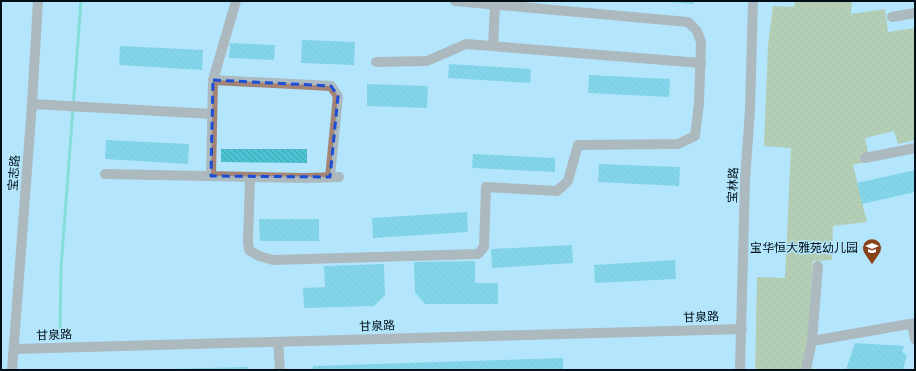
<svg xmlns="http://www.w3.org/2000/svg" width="916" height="371" viewBox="0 0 916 371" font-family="Signika,'Noto Sans SC',sans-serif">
  <defs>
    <pattern id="grass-dots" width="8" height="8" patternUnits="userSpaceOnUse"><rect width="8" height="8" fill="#b4b25b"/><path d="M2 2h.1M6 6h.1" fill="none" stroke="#99984e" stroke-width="1.8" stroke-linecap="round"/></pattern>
    <pattern id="building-back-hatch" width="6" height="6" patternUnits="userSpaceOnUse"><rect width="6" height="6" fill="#4bc1d1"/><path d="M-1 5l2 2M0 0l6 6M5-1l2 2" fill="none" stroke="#40a5b3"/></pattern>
  </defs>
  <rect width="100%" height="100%" fill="#b3e6fd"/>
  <path fill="url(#grass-dots)" d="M795,1H852L851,14L885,9L888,32L915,28V140L898,144L894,131L865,138L870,161L853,165L867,222L833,226L832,260L813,261L807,350L801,370H755L757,277L785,278L791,148L764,146L768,45L773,6L794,7Z"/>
  <rect fill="#b4b25b" x="910" y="98" width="5" height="24"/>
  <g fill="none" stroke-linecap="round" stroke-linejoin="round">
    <path stroke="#4dd2a6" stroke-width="3" d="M60,334L61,268L81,1"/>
  </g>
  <g fill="url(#building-back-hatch)">
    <path d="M671,1H693V4L671,2Z"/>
    <path d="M302,40L355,42L354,65L301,63Z"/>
    <path d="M230,43L275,45L274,60L229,58Z"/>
    <path d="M120,46L203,50L202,70L119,65Z"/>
    <path d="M449,64L531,69L530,83L448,78Z"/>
    <path d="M589,75L670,79L669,97L588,93Z"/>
    <path d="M367,84L428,86L427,108L367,106Z"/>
    <path d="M106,140L189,144L188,164L105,159Z"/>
    <path d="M221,149H307V163L221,162Z"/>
    <path d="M473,154L555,158V172L472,168Z"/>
    <path d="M599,164L680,167L679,186L598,182Z"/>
    <path d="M915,170V192L862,204L857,183Z"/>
    <path d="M467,212L468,232L373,238L372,218Z"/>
    <path d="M259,219H319V241H260Z"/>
    <path d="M572,245L573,263L492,268L491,249Z"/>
    <path d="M675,260L676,279L595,283L594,265Z"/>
    <path d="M475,261V283H498V304H425L415,293L414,262Z"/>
    <path d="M384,264L385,295L374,306L304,308L303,288L325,287L324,266Z"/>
    <path d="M855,343L904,346L902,352L907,355L903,370H846Z"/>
    <path d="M563,358V370H313V366Z"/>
    <path d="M248,367V370H167V369Z"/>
  </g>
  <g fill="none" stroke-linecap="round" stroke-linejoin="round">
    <g stroke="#a48474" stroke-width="10">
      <path d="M892,17L915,13"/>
      <path d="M493,46L495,5"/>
      <path d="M376,62L427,61L466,44L701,63"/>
      <path d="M213,80L331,86L338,96L330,177"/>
      <path d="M32,104L212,114"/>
      <path d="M865,158L915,148"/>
      <path d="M105,174L305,178L339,177"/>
      <path d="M211,176L213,80L236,1"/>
      <path d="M250,177L248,241L249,250L259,256L273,260L478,254L484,247L486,187L557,191L568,181L578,145L678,144L695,136L699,103L701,42L697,31L688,22L455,1"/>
      <path d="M912,324L915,339"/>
      <path d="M812,341L915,323"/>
      <path d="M278,342L280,370"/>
      <path d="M14,349L742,329"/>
      <path d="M806,370L812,341L818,266"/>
    </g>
    <g stroke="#a48474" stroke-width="10">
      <path d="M12,370L32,104L38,1"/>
      <path d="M740,370L745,180L750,110L753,1"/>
    </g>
  </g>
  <path d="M0 0H916V371H0ZM213,80L331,86L338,96L330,177L211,176Z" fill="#b3e6fd" fill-opacity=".55" fill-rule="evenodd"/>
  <path fill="none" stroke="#1d4ed8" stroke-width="3" stroke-dasharray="8 5" stroke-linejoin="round" d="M213,80L331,86L338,96L330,177L211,176Z"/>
  <defs>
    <g id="school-pin" transform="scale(1)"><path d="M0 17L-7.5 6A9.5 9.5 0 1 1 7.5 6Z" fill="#87421a" stroke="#b3e6fd"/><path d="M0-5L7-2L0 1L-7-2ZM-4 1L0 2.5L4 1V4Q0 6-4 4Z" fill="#fff"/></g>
  </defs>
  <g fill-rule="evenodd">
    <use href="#school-pin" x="872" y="248"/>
  </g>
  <g text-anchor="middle" stroke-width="3" stroke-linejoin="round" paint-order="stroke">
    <g font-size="12" fill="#000f17" stroke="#b3e6fd">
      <text transform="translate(14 173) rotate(-86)" y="4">宝志路</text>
      <text transform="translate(733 185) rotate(-88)" y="4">宝林路</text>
      <text transform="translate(701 317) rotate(-2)" y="4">甘泉路</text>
      <text transform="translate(377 326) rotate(-2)" y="4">甘泉路</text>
      <text transform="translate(54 335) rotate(-2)" y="4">甘泉路</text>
    </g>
    <g font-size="12" fill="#000f17" stroke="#b3e6fd" text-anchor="end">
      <text x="858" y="252">宝华恒大雅苑幼儿园</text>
    </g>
  </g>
  <rect width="916" height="371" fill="none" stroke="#000f17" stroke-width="4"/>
</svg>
